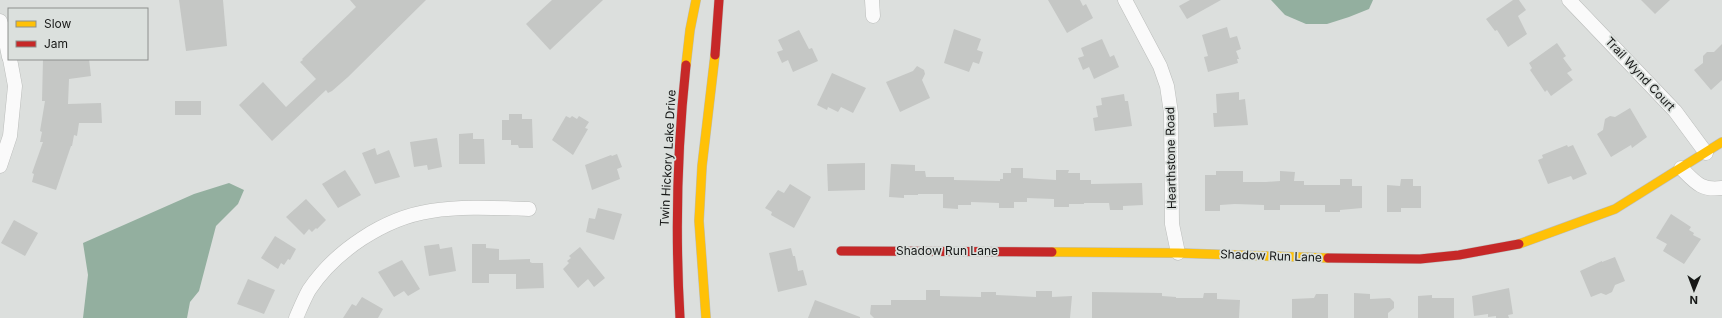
<svg xmlns="http://www.w3.org/2000/svg" width="1722" height="318" viewBox="0 0 1722 318" font-family="Inter,sans-serif">
  <rect width="100%" height="100%" fill="#dcdfdd"/>
  <g fill="#93af9f">
    <path d="M1271,0H1373L1369,9L1349,17L1327,24H1306L1285,15Z"/>
    <path d="M229,183L244,190L238,204L216,226L199,291L190,302L187,318H83L88,275L83,243L194,194Z"/>
  </g>
  <g fill="#c5c7c5">
    <path d="M179,0H223L227,46L186,51Z"/>
    <path d="M350,0H426L348,77L332,91L328,93L326,90L272,141L239,105L263,82L286,107L316,79L300,62L303,60L302,59L356,7Z"/>
    <path d="M552,0H603L550,50L526,24Z"/>
    <path d="M1048,0H1080L1083,6L1086,4L1093,18L1067,33Z"/>
    <path d="M1190,0H1221L1187,19L1179,6Z"/>
    <path d="M1513,0H1519L1526,10L1518,16L1527,34L1508,47L1497,30L1495,31L1486,19Z"/>
    <path d="M1641,0H1670L1655,14Z"/>
    <path d="M1227,27L1230,38L1237,36L1241,49L1236,51L1239,59H1237L1238,63L1208,72L1204,57L1208,56L1202,35Z"/>
    <path d="M954,29L981,39L977,50L983,52L979,64L973,62L969,72L944,63Z"/>
    <path d="M799,30L809,49L812,48L818,61L793,72L788,60L782,63L777,52L783,50L778,40Z"/>
    <path d="M1102,39L1110,57L1114,55L1119,67L1094,79L1089,67L1083,70L1078,58L1084,56L1081,48Z"/>
    <path d="M1557,43L1566,56L1563,58L1572,70L1567,73L1573,80L1551,96L1547,90L1545,92L1539,83L1530,70L1532,68L1529,63Z"/>
    <path d="M1722,44V80L1711,90L1694,70L1703,63V56L1707,52H1714Z"/>
    <path d="M43,59H89L91,76L69,79L68,104L101,103L102,123H79L77,136L74,135L72,146H71L56,190L32,182L34,174L32,173L43,142H40L42,132L40,131L45,101H42Z"/>
    <path d="M917,66L924,70L925,74L922,80L930,98L900,112L886,82L913,71Z"/>
    <path d="M832,73L866,88L853,113L841,107L838,112L828,107L827,110L817,105Z"/>
    <path d="M1239,92V100L1245,99L1248,125L1214,127L1213,113H1217L1216,94Z"/>
    <path d="M1124,94L1125,101H1128L1132,126L1095,131L1093,118L1098,117L1096,106L1102,105L1101,98Z"/>
    <rect x="175" y="101" width="26" height="14"/>
    <path d="M1630,108L1647,137L1632,148L1631,145L1611,157L1597,134L1603,130L1605,119L1610,116L1615,117Z"/>
    <path d="M509,114H522V119H532L533,148H519L518,145H511V140H502V120H509Z"/>
    <path d="M566,116L570,118L572,116L577,119L579,116L589,122L585,128L588,129L573,155L552,140Z"/>
    <path d="M473,133V139H484L485,164H459V134Z"/>
    <path d="M437,138L442,167L428,170L427,165L414,167L410,142Z"/>
    <path d="M1567,145L1568,147L1573,145L1587,174L1573,180L1571,176L1548,184L1538,160L1543,158L1542,155Z"/>
    <path d="M375,148L377,155L389,150L400,177L375,184L362,153Z"/>
    <path d="M617,154L622,167L617,169L620,179L592,190L585,165L611,155L612,156Z"/>
    <path d="M865,163V190L828,191L827,164Z"/>
    <path d="M891,164L915,165V171H925L926,177H954V180L1000,181V179H1003V173H1011V168H1023V178L1056,180V170H1069L1068,173H1080V180H1091V184L1142,183L1143,205L1123,206V210H1110L1109,203H1084V204H1069V207H1054V199L1027,198V202H1014V208H999V203L971,202V205H958V209L943,208V194H918V195H904V198L889,197Z"/>
    <path d="M345,170L361,195L338,208L322,184Z"/>
    <path d="M1216,171H1243V182H1266L1280,181V171L1295,172L1294,181H1304V185H1340V179H1352V186H1362V208L1340,210V212H1325V205H1280V210H1264V205L1235,204L1220,205V211H1205V175H1216Z"/>
    <path d="M1401,179H1413V186H1421V208H1401V212H1387V185L1400,186Z"/>
    <path d="M790,184L811,197L794,228L771,215L772,212L765,208L778,190L784,193Z"/>
    <path d="M306,199L326,220L317,229L316,228L312,232L309,229L304,235L286,217Z"/>
    <path d="M598,208L622,214L614,240L586,232L589,218L595,219Z"/>
    <path d="M1671,214L1691,227L1689,230L1694,233L1693,235L1701,239L1684,264L1663,251L1667,244L1656,238Z"/>
    <path d="M14,220L38,233L25,256L1,243Z"/>
    <path d="M275,236L296,249L290,260L288,259L284,265L281,263L278,269L261,258Z"/>
    <path d="M439,244L440,249L452,247L456,271L429,276L424,246Z"/>
    <path d="M472,244H486V248L499,249V260L530,259V262L532,263H543L544,288L516,289V274H489V283H472Z"/>
    <path d="M580,247L605,278L594,287L588,279L578,288L563,269L569,263L567,261L571,258L569,256Z"/>
    <path d="M791,248L793,256H795L798,271L803,270L807,285L778,292L769,253Z"/>
    <path d="M1615,257L1625,281L1615,285L1612,292L1606,295L1601,293L1591,297L1580,271L1602,261V262Z"/>
    <path d="M402,260L420,289L408,296L404,291L394,297L378,272Z"/>
    <path d="M248,279L275,290L264,314L237,304Z"/>
    <path d="M1509,288L1513,314L1508,315L1509,318H1496V316L1488,317V314L1474,316L1472,296Z"/>
    <path d="M926,290H940V296L981,297V292H996V295L1036,297V291H1052V297L1072,296L1070,318H874L870,314L871,305H891V300H926Z"/>
    <path d="M1092,292L1162,293V296L1176,297V298H1203L1204,293H1217V299L1240,300L1239,318H1092Z"/>
    <path d="M1354,293L1370,294V299L1390,298L1394,302V308L1388,313V318H1354Z"/>
    <path d="M1316,294H1328V318H1292V299L1314,298Z"/>
    <path d="M1432,295V298H1454V318H1418V296Z"/>
    <path d="M362,297L383,309L378,318H343L352,304L356,306Z"/>
    <path d="M815,300L860,317V318H808Z"/>
  </g>
  <g fill="none" stroke-linecap="round" stroke-linejoin="round">
    <g stroke="#bbbdbb" stroke-width="15">
      <g id="street">
        <path d="M872,0L873,16"/>
        <path d="M1125,0L1160,66L1167,86L1171,113L1172,224L1178,253"/>
        <path d="M1569,0L1675,111L1706,153"/>
        <path d="M0,21L4,32L9,57"/>
        <path d="M0,166L10,136L15,86L10,59"/>
        <path d="M1681,168C1695,182 1701,191 1722,188"/>
        <path d="M296,318C300,309 304,299 309,290C335,251 384,218 431,211C462,206 497,208 529,209"/>
      </g>
    </g>
    <g stroke="#bbbdbb" stroke-width="10">
      <g id="slow">
        <path d="M686,65L690,30L696,0"/>
        <path d="M1519,244L1615,209L1722,142"/>
        <path d="M1052,252L1178,253L1328,258"/>
        <path d="M706,318L699,221L702,166L715,55"/>
      </g>
    </g>
    <g stroke="#bbbdbb" stroke-width="10">
      <g id="jam">
        <path d="M715,55L719,0"/>
        <path d="M841,251L1052,252"/>
        <path d="M1328,258L1420,259L1459,255L1519,244"/>
        <path d="M680,318C675,233 677,149 686,65"/>
      </g>
    </g>
    <use href="#street" stroke="#fafafa" stroke-width="14"/>
    <use href="#slow" stroke="#ffc107" stroke-width="9"/>
    <use href="#jam" stroke="#c62828" stroke-width="9"/>
  </g>
  <g text-anchor="middle" stroke-width="3.5" stroke-linejoin="round" paint-order="stroke">
    <g font-size="12" fill="#171817" stroke="#dbe0dd">
      <text transform="translate(1640 74) rotate(47)" y="4">Trail Wynd Court</text>
      <text transform="translate(668 158) rotate(-87)" y="4">Twin Hickory Lake Drive</text>
      <text transform="translate(1171 158) rotate(-91)" y="4">Hearthstone Road</text>
      <text x="947" y="255">Shadow Run Lane</text>
      <text transform="translate(1271 256) rotate(2)" y="4">Shadow Run Lane</text>
    </g>
  </g>
  <rect x="8" y="8" width="140" height="52" fill="#dbe0dd" stroke="#8d908e"/>
  <rect x="16" y="21" width="20" height="6" fill="#ffc107" stroke="#8d908e"/>
  <text x="44" y="28" font-size="12" fill="#171817">Slow</text>
  <rect x="16" y="41" width="20" height="6" fill="#c62828" stroke="#8d908e"/>
  <text x="44" y="48" font-size="12" fill="#171817">Jam</text>
  <g transform="translate(1694 290) rotate(181)" stroke="#dbe0dd" stroke-width="3" paint-order="stroke">
  <path d="M0-3L7 15L0 10L-7 15Z" fill="#171817"/>
  <text y="-6" font-size="11" font-weight="bold" text-anchor="middle" fill="#171817">N</text>
  </g>
</svg>
